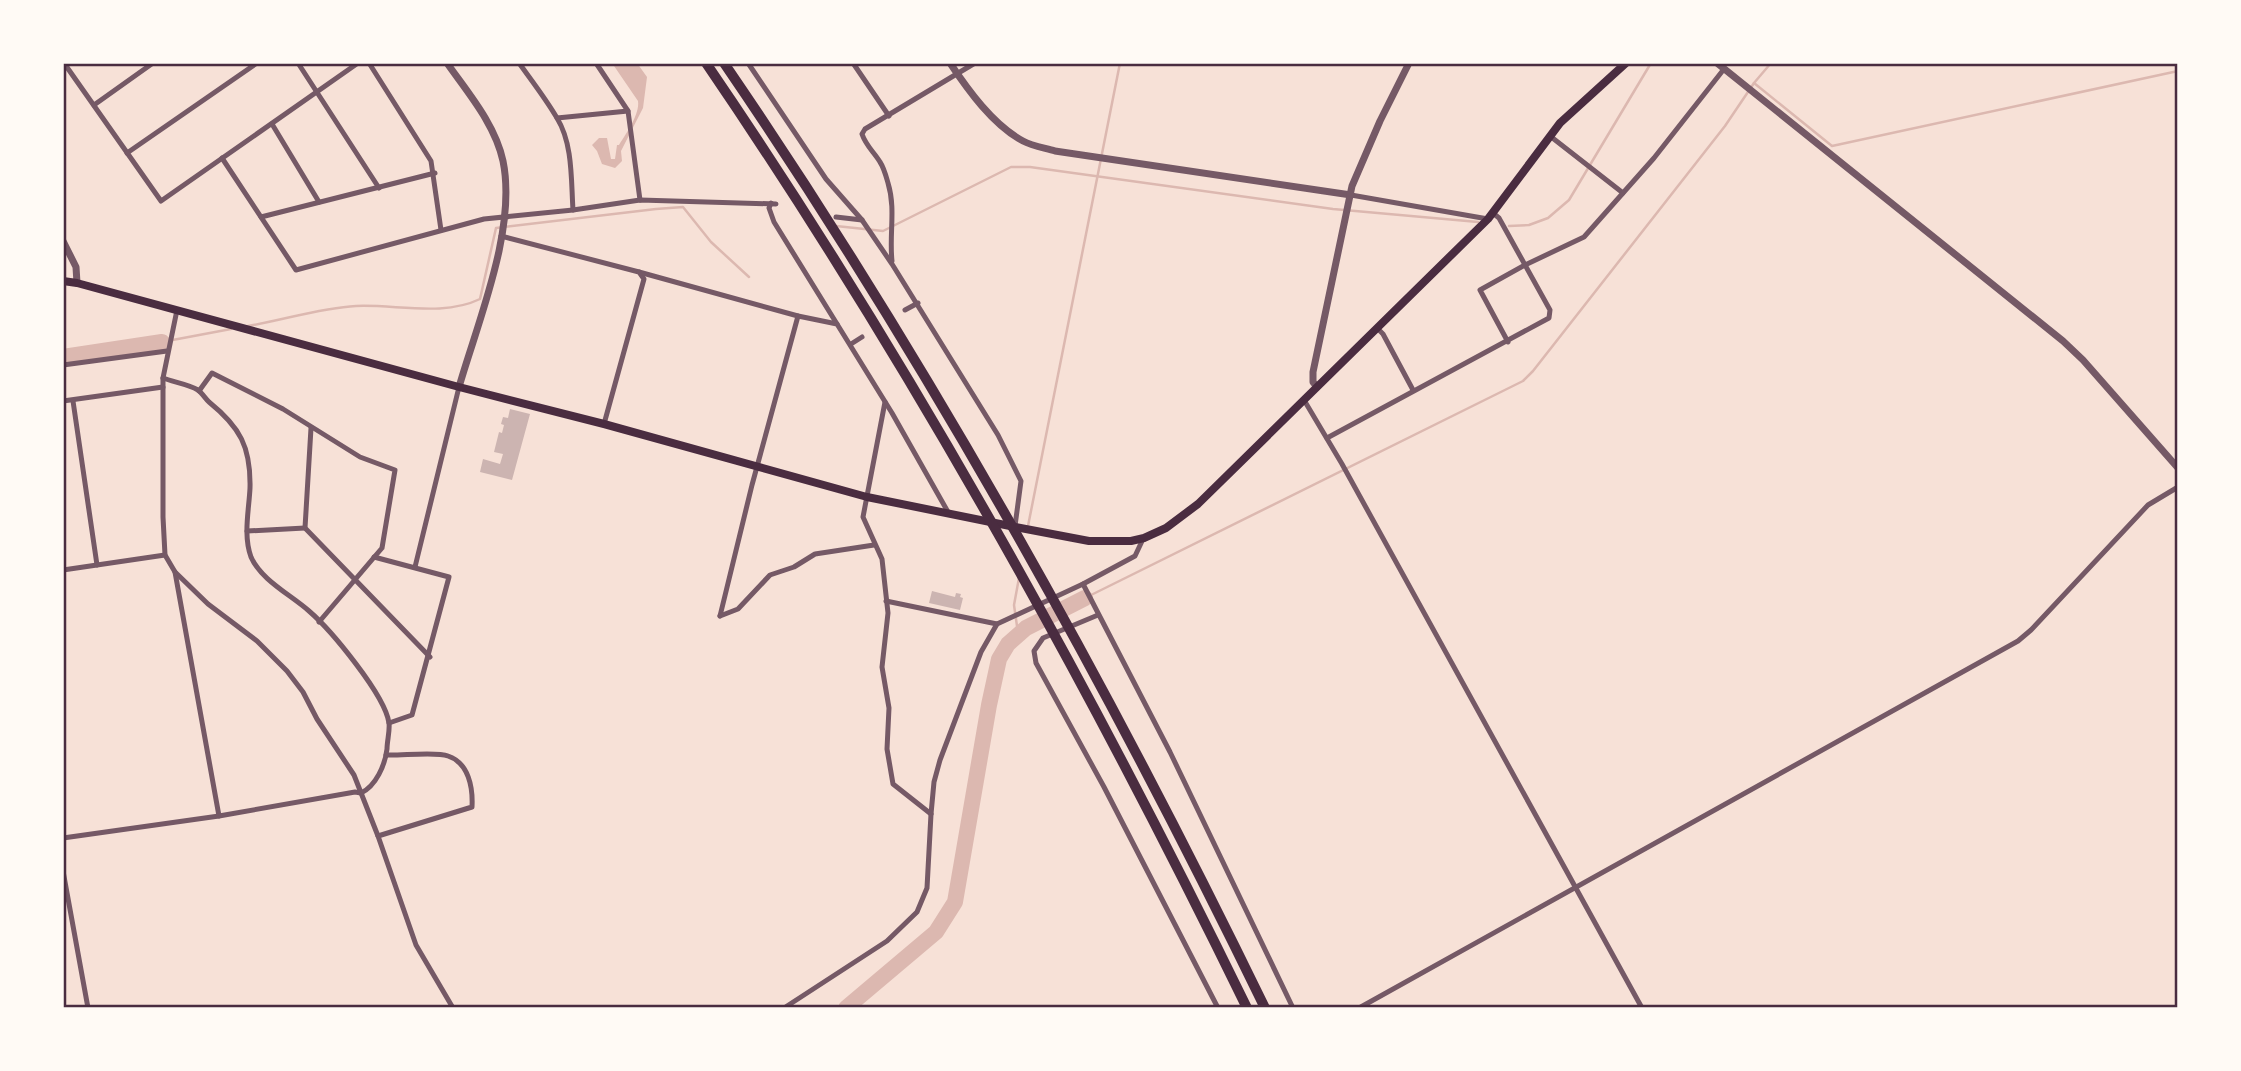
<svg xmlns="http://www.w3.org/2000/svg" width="2241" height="1071" viewBox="0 0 2241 1071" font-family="'Fira Sans Condensed',sans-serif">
  <rect width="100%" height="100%" fill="#f7e1d7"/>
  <path fill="#dcb8b0" d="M612,63H637L647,77L643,108L621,151L622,161L615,168L602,164L597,151L592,145L599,138H607L611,159H615L617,145H619C626,134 640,114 638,101Z"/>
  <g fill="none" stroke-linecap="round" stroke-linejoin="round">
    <g stroke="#dcb8b0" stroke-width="2.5">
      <path d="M1754,83L1832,146L2178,71"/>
      <path d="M836,226L883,231L1011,167H1030L1333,209L1478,222"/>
      <path d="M1509,226L1529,225L1548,218L1569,200L1651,63"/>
      <path d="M248,326C284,320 320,308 356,306C395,304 443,317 480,299L496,228L656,209L683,207L711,242L749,277"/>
      <path d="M162,342L231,329"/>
      <path d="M1028,526L1120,63"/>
      <path d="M1085,598L1523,381L1533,371L1725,126L1754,83L1771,63"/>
      <path d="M1018,633L1014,605L1019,578"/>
    </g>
    <g stroke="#dcb8b0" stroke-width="16">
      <path d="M63,357L162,342"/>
      <path d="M846,1008L936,932L955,902L989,705L999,659L1008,644L1026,628L1085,598"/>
    </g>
  </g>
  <g fill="#ccb4b1">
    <path d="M510,409L530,414L512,480L480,472L483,459L500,464L503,454L494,452L499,432L502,433L504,425L501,424L503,417L508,418Z"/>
    <path d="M932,591L955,597L956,593L961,594L960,597L963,598L960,610L929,603Z"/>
  </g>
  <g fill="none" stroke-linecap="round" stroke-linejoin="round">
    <g stroke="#755966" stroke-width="5">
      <path d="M64,63L161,201L358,63"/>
      <path d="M298,63L379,188"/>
      <path d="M369,63L431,161L441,230"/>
      <path d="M748,63L826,179L862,220L892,264L998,435L1021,481L1015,526"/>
      <path d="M853,63L889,116"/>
      <path d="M94,105L153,63"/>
      <path d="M628,111L640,200"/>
      <path d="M557,118L628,111L596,63"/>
      <path d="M272,124L319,202"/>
      <path d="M1550,136L1623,193"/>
      <path d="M127,153L257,63"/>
      <path d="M222,158L296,270L484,219L573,210C571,180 573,144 557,118C546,99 532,81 519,63"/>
      <path d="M1351,195L1488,219"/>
      <path d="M771,203L769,208L774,222L837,324"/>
      <path d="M573,210L640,200L776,204"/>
      <path d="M261,217L435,173"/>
      <path d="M836,217L862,220"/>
      <path d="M501,236L639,272L644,279L604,424"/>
      <path d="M892,261C889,234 896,209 888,183C886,176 884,168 880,162C874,152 866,146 862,134L865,129L975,63"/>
      <path d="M639,272L798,316L837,324L892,413L948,512"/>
      <path d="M177,310L163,378V517L165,555L175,572L208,604L257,641L287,671L303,692L317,719L354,775L378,836L416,945L453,1008"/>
      <path d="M905,310L918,303"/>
      <path d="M1377,328L1383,334L1413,390"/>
      <path d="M1508,342L1480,290L1525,265L1584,237L1654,158L1724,69"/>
      <path d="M851,344L862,337"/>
      <path d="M63,365L167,351"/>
      <path d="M199,391L212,373L283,409L360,457L395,470L382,548L319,622"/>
      <path d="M1304,400L1342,464L1642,1008"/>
      <path d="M63,401L163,387"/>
      <path d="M73,401L97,565"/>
      <path d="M885,402L863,517L882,559L888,613L882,667L889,708L887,749L893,784L931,814"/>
      <path d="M311,428L305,528L430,657"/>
      <path d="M1327,438L1549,318L1550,310L1499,218L1493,213"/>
      <path d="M247,531L305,528"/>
      <path d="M374,557L449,577L412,715L389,723"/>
      <path d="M415,567L459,387"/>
      <path d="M63,570L165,555"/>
      <path d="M175,572L219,816"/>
      <path d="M1083,584L1170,752L1293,1008"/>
      <path d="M886,601L997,624"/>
      <path d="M1098,615L1043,638L1034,651L1036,663L1104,787L1218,1008"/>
      <path d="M720,616L752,485L798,316"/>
      <path d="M720,616L738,609L770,575L794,567L815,554L874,545"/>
      <path d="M378,836L472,807C473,788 469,763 448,756C436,751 400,756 386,755"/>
      <path d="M63,838L219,816L355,792L361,793C376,786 385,765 387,749C387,741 390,731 389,723C385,695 331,630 309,611C291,595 261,580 251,557C243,535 249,510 250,488C251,447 240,427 209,402C205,398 202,393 198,390C188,384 173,382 163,378"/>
      <path d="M63,871L88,1008"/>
      <path d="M784,1008L887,941L917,912L927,888L931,814L934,782L940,760L981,652L997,624L1083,584L1135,556L1143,539"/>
      <path d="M1359,1008L2018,641L2031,630L2148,505L2178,487"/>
    </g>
    <g stroke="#755966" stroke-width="7">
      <path d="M447,63C468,93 495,124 503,161C517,229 478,321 459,387"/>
      <path d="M950,63C968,90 993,125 1023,141C1032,146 1045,148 1055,151L1351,195"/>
      <path d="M1717,63L2063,341L2083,360L2178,468"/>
      <path d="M63,241L76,267L77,283"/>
      <path d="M1317,387L1313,382V372L1352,186L1380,121L1409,63"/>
    </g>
    <path stroke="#4a2c40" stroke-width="8" d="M63,281L77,283L459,387L604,424L867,497L1015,527L1089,541H1131L1144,538L1166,528L1198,504L1488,219L1560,123L1626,63"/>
    <g stroke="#4a2c40" stroke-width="10">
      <path d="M706,63C911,363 1088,682 1247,1008"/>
      <path d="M724,63C929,363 1106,681 1265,1008"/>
    </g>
  </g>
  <rect width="2241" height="1071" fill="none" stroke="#fffaf5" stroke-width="130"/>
  <rect x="65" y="65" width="2111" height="941" fill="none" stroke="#4a2c40" stroke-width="2.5"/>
</svg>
